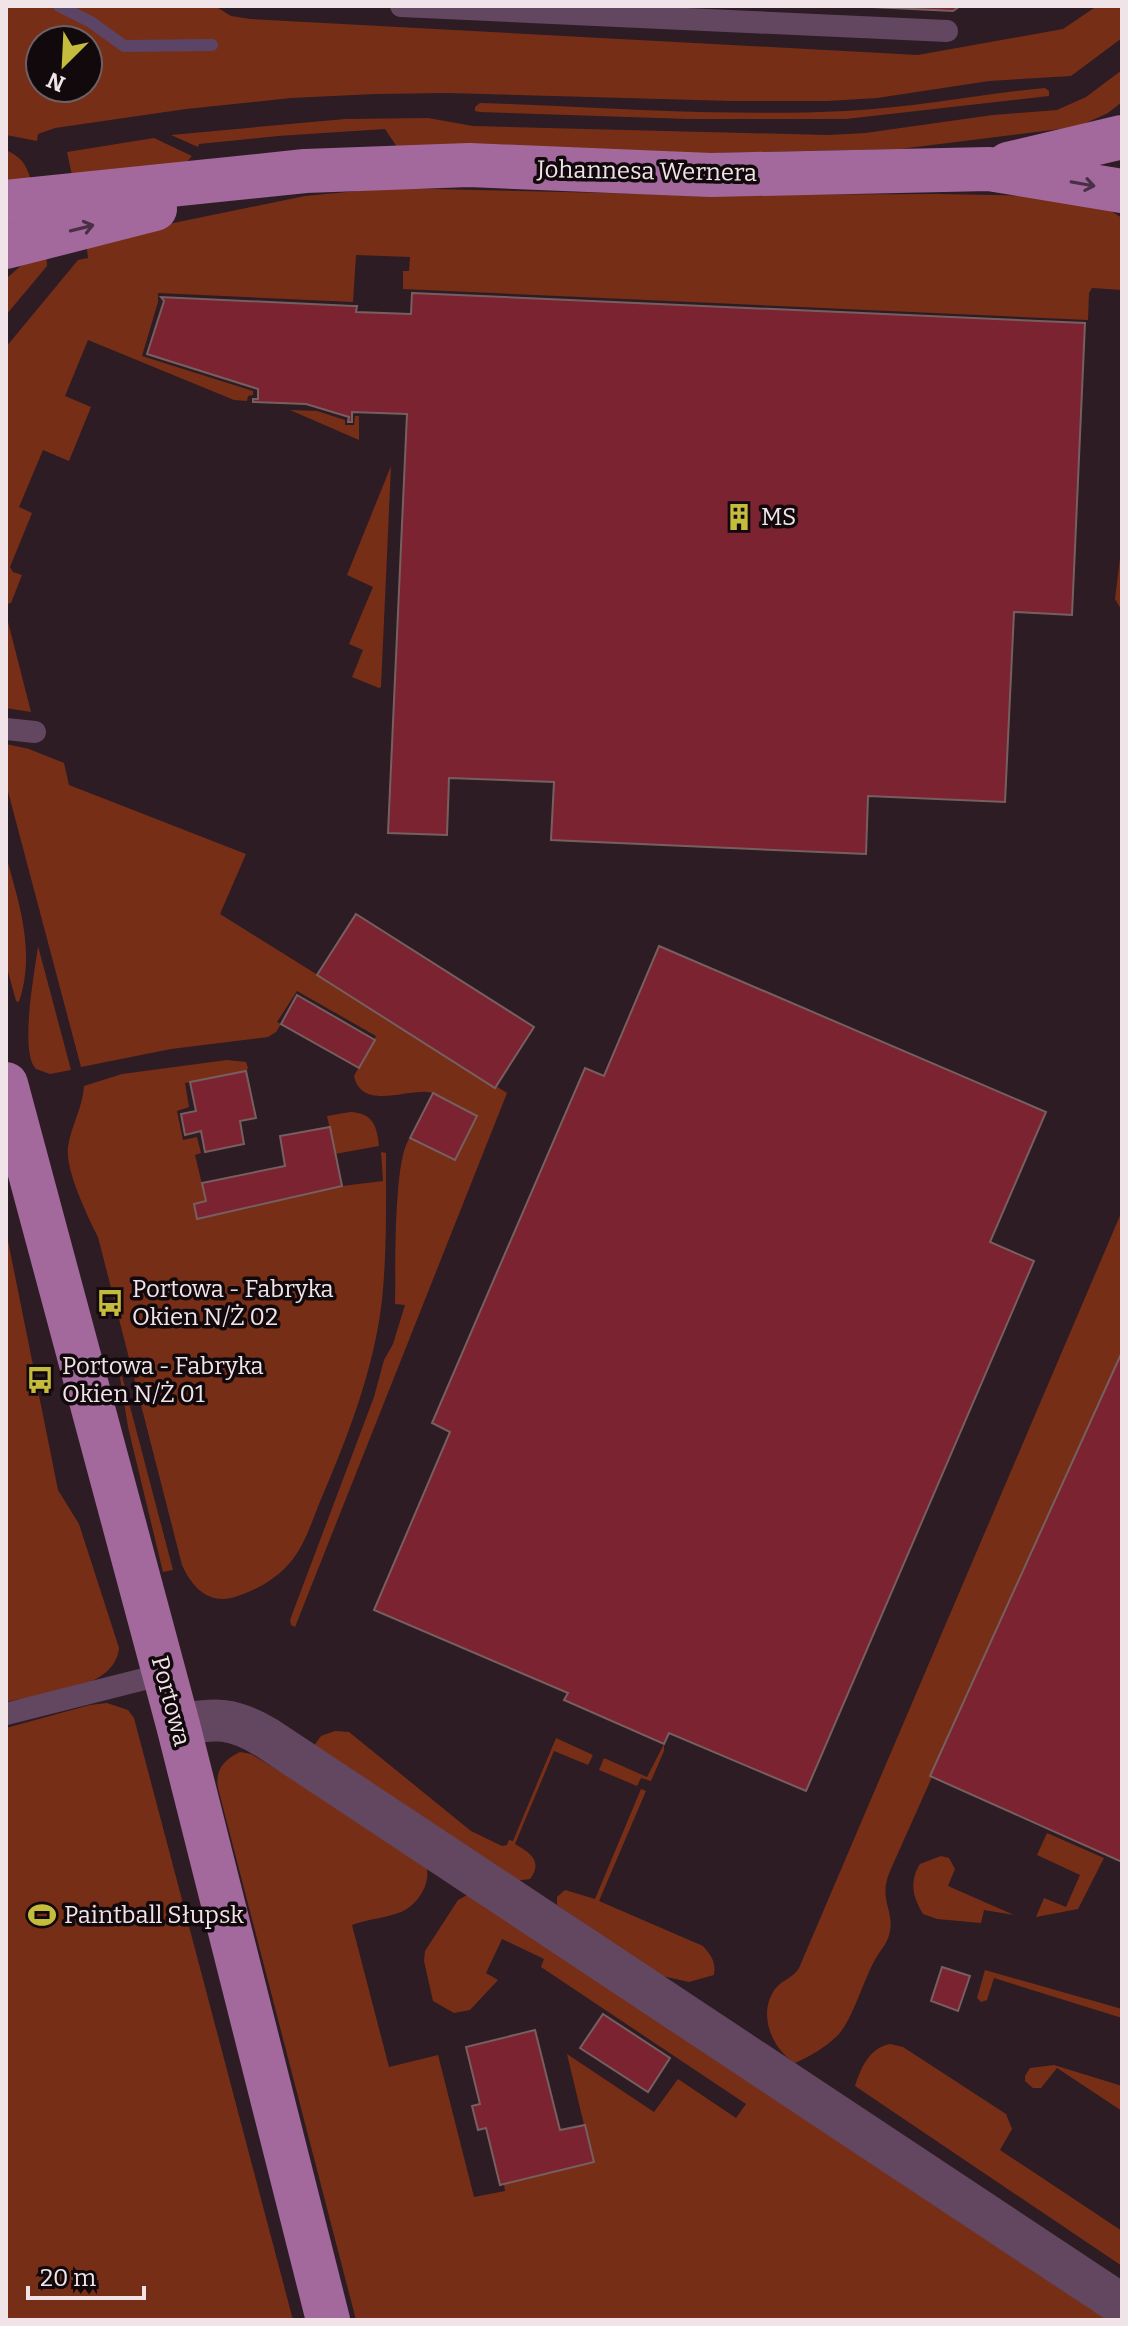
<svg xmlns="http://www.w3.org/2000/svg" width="1128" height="2326" viewBox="0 0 1128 2326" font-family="Bitter,serif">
  <rect width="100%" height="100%" fill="#2d1c23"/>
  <g fill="#772e17" fill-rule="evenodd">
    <path d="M6,6H215L231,16L250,19L918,55L1063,29L1097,6H1122V38L1071,76L989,81L877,98L827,101H732L448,93L375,94L291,98L186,109L55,128L38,134L37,141L6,135ZM40,40H88V88H40Z"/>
    <path d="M1122,70V102L1108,113L1077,127L900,149L671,154L397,147L385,129L278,136L199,144L198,147L171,135L345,119L428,118L473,126L828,135L865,133L993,115L1057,110L1086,97Z"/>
    <path d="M1045,88L1049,91V96L846,119H688L480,112L475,111V107L480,103C601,107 725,117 846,111C913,108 979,94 1045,88Z"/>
    <path d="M154,138L192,156L186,163L73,180L67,152Z"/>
    <path d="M6,150C23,158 27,166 32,184L6,180Z"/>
    <path d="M389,188L695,195L938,194L1047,196L1108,209L1122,218V290L1092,288L1089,293L1088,320L403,289V271H409L410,257L356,255L353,302L158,293V302L142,356L253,391V395L248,396L247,401L234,400L88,340L65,396L91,407L69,461L43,450L19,507L32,513L10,567L13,572L22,575L11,603L7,604L6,614L31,712L6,708V347L78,260L88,258L86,241L305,196Z"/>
    <path d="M46,252L47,266L6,315V279L25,262Z"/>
    <path d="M290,410L317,411L345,420V425H354L355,416H359V440Z"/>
    <path d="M391,466L381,687L379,688L352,677L363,650L349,644L373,587L347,575Z"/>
    <path d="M1122,542V611L1115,599Z"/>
    <path d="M6,744L29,749L64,763L69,785L246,854L220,914L507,1093L295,1627L291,1625L290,1620L374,1397L384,1360L393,1344L405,1305L395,1304C396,1272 393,1158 410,1138L455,1160L477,1116C463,1108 447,1098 432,1093C413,1086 362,1113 354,1076L376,1036L297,991L277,1022L281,1024L276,1032L268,1037L171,1049L81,1067L6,784Z"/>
    <path d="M6,856C19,903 36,953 19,1002L16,1001L6,964Z"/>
    <path d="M38,946L71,1070L50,1074L36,1069C19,1052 35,971 38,946Z"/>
    <path d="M227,1060L246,1062L248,1068L246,1071L185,1083L189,1107L177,1111L183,1140L197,1137L201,1153L195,1155L206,1201L197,1218L342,1186L383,1181L381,1152L386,1153C386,1201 387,1252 382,1300C374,1370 347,1439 319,1504C312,1522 305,1543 293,1559C279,1577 259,1589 238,1596C210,1606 193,1589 182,1565L98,1237C88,1217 65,1170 68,1147C71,1126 83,1107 84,1086L122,1074Z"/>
    <path d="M350,1112C373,1113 377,1126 379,1146L335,1154L327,1116Z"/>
    <path d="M1122,1211V1352L890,1871C878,1899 894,1910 890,1931C888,1943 881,1949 876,1958C864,1978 852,2022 837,2036C826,2047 809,2057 795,2063C772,2049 757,2014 775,1989C782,1980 793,1978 799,1968Z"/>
    <path d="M6,1231L58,1490L79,1524L119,1648C115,1691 40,1694 6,1702Z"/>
    <path d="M122,1376L173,1570L163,1572L128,1427L120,1377Z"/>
    <path d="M107,1703L128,1710L134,1718L293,2320H6V1728L90,1705Z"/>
    <path d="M335,1731L349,1732L471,1831L502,1846L507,1845L509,1840L513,1841L556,1738L593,1755L588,1765L554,1751L515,1844C531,1853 543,1862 530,1879L515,1881L310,1751L321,1736Z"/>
    <path d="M664,1744V1751L651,1781L641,1778L637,1786L599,1770L604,1758L647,1777Z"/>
    <path d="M240,1752L251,1754L420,1855C437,1873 422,1903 401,1912C386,1918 368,1919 352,1925L389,2067L438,2055L474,2197L505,2191L504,2184L593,2162L567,2054L654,2112L678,2079L736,2118L746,2104L541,1967L544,1959L502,1939L486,1973L498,1980L470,2010L454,2013L433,2001L424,1961L425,1951L458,1900L469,1894L1113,2320H356L218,1788C215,1769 224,1760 240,1752Z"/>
    <path d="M641,1789L646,1791L599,1901L703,1946C712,1956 716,1963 714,1975L689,1982L658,1975L557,1905V1897L565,1890L595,1899Z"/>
    <path d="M1047,1833L1104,1858L1078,1909L1036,1917L1044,1898L1066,1907L1080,1875L1037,1855Z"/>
    <path d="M941,1856L949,1858L955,1869L948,1886L1014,1915L984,1910L981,1923L937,1919L923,1914C913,1897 909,1882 920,1864Z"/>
    <path d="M985,1970L1122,2009V2018L994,1978L987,2000L981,2002L977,1998Z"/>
    <path d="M890,2044L903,2047L1006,2114L1012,2129L1000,2150L1122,2231V2266L855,2086C861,2068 869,2048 890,2044Z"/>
    <path d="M1054,2065L1122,2086V2111L1057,2068L1041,2088H1033L1025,2081V2076L1030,2068Z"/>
  </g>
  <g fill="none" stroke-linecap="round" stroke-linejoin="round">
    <path stroke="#5b4466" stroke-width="12" d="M59,6L91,22L124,46L212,45"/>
  </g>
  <g fill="#7b2331" stroke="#775f60" stroke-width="2">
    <path d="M852,6H960L953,11Z"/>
    <path d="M412,293L1085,323L1072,615L1014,612L1005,802L868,796L866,854L551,840L554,782L449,778L447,835L388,833L407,414L352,412V422H348L349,417L306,404L253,402V399H258V389L147,354L164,301L161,297L353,306H357L356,312L411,314Z"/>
    <path d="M356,914L534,1027L495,1088L317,975Z"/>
    <path d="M659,946L1046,1112L990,1242L1034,1261L806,1791L669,1733L664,1744L564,1700L568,1693L374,1610L450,1432L432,1423L585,1068L604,1076Z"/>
    <path d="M297,995L375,1040L359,1068L281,1024Z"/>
    <path d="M246,1071L256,1118L240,1121L244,1144L205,1152L201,1131L185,1135L181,1114L196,1111L190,1082Z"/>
    <path d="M433,1093L477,1116L455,1160L410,1138Z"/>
    <path d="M330,1127L342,1186L197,1219L194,1204L206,1201L202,1183L285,1166L280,1136Z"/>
    <path d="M1122,1352V1862L930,1776Z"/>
    <path d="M942,1967L970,1976L958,2011L931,2001Z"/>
    <path d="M603,2014L670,2058L648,2092L580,2048Z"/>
    <path d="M535,2030L560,2130L585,2125L594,2162L500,2185L486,2128L478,2130L472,2106L480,2104L466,2047Z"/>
  </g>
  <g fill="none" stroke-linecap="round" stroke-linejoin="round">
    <g stroke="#634660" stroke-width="22">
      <path d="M401,6L947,31"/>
      <path d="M6,729L35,732"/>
      <path d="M6,1714L164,1674"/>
    </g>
    <path stroke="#634660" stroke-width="42" d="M178,1725C217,1718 232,1717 267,1738L1122,2305"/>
    <g stroke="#a3699d" stroke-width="44">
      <path d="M1008,164L1122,137"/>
      <path d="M6,202L305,171L469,165L711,175L989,169L1122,191"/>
      <path d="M6,247L155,209"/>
      <path d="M6,1084L178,1725L328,2320"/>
    </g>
  </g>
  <defs><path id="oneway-shaft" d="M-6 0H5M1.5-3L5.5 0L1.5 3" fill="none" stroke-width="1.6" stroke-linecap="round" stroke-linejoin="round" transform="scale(2)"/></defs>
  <g stroke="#4b2f46">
    <use href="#oneway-shaft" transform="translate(1083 184) rotate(10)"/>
    <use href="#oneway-shaft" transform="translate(82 228) rotate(-14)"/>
  </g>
  <defs>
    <g id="building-bare" transform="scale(2.16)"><path d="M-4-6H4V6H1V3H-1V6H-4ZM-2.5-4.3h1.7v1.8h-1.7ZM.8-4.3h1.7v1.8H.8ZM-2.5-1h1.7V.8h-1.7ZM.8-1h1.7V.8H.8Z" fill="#c5bc3d" stroke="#11090c" stroke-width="2.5" paint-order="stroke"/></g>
    <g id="bus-bare" transform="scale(2.16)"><path d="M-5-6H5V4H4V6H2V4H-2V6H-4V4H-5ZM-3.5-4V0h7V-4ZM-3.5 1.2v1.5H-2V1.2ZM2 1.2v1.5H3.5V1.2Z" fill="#c5bc3d" stroke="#11090c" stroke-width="2.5" paint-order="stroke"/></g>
    <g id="stadium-bare" transform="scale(2.16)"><path d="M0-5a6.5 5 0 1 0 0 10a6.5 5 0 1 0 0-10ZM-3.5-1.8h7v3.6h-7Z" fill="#c5bc3d" stroke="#11090c" stroke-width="2.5" paint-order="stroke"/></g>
  </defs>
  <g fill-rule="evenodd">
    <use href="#building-bare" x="739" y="517"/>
    <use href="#bus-bare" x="110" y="1303"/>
    <use href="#bus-bare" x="40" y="1380"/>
    <use href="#stadium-bare" x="42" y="1915"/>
  </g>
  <g text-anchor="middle" stroke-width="7" stroke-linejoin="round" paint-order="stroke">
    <g font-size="24" fill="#f1e4e9" stroke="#11090c">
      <text transform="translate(647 171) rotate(1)" y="8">Johannesa Wernera</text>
      <text transform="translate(171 1701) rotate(75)" y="8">Portowa</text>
    </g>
    <g font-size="24" fill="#f1e4e9" stroke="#11090c" text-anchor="start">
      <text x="761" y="525">MS</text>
      <text x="132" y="1297">Portowa - Fabryka<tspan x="132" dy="28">Okien N/Ż 02</tspan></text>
      <text x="62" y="1374">Portowa - Fabryka<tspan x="62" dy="28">Okien N/Ż 01</tspan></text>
      <text x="64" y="1923">Paintball Słupsk</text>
    </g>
  </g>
  <rect width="1128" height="2326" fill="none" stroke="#f1e4e9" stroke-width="16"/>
  <g transform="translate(64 64) rotate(204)"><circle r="38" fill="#11090c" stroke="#6b6164" stroke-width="2"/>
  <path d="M0-6L14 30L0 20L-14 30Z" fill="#c5bc3d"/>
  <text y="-12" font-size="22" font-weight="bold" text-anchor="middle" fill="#f1e4e9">N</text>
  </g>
  <path d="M28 2286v12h116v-12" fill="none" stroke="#f1e4e9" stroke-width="4"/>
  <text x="40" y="2286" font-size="24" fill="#f1e4e9" stroke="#11090c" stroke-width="6" paint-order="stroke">20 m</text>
</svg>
